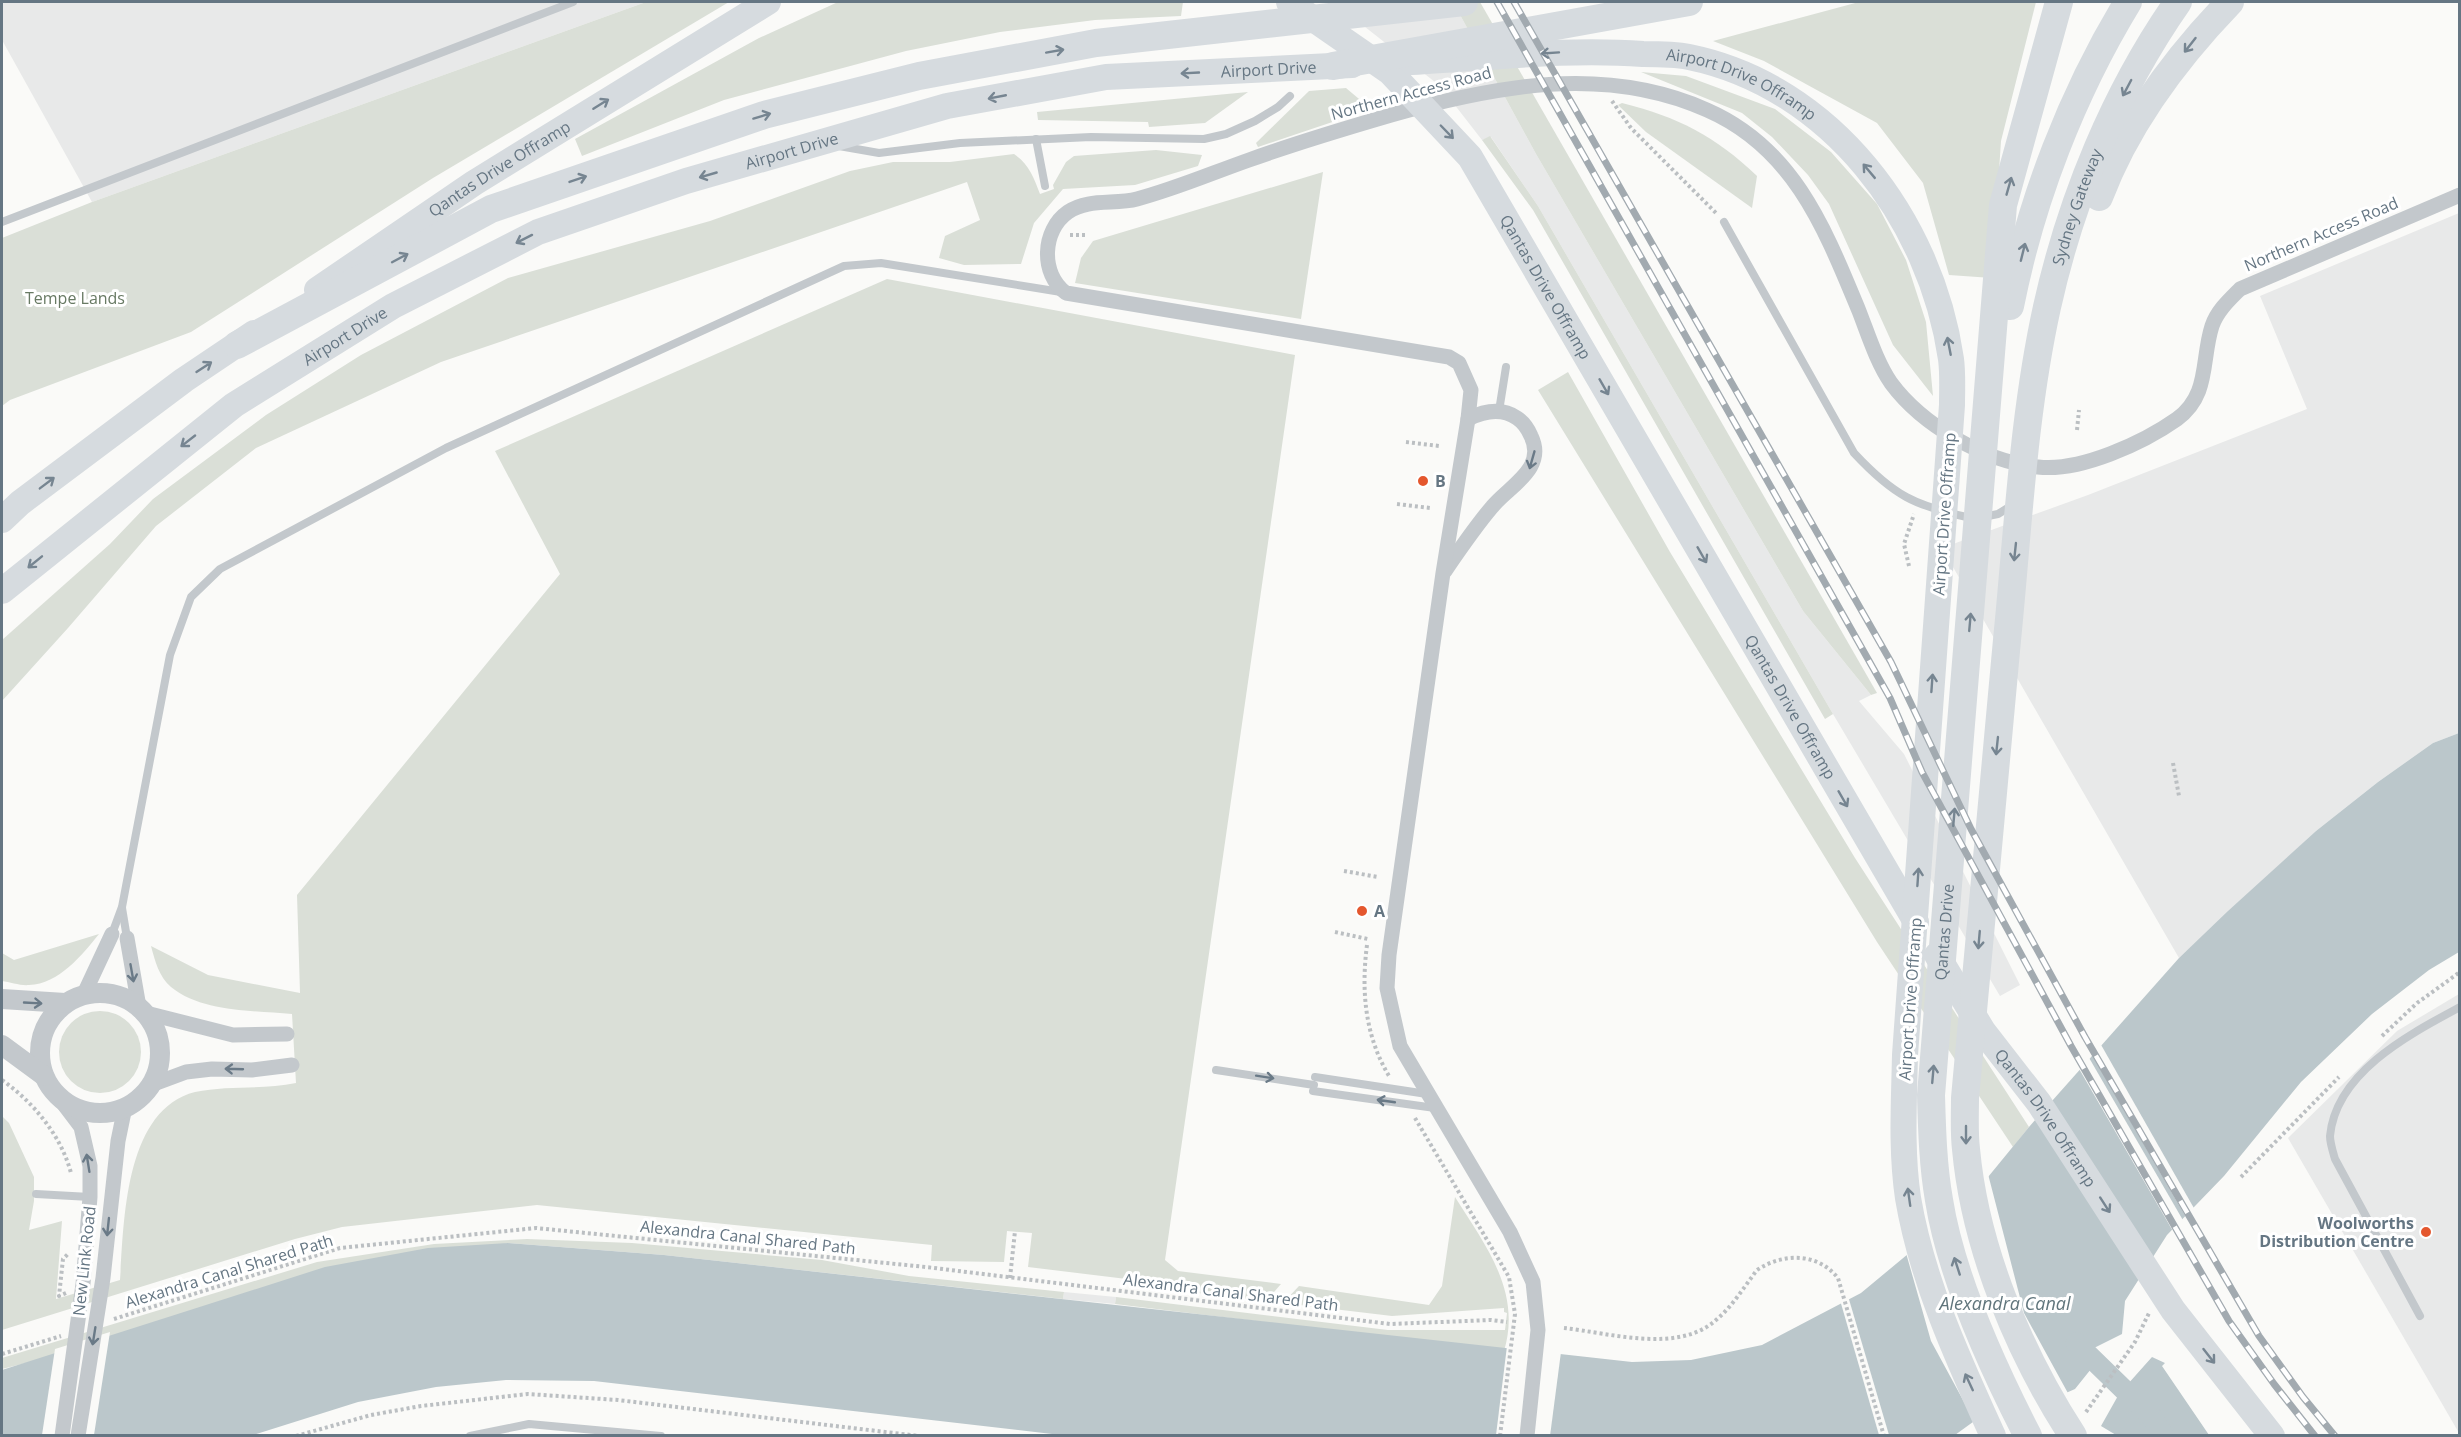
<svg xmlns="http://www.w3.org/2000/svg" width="2461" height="1437" viewBox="0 0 2461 1437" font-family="'Open Sans',sans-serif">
  <rect width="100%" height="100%" fill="#fafaf8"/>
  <g fill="#e8e9e9">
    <path d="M2,2H646L92,202L2,40Z"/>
    <path d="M1453,2L1536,154L1803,611L1871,695L1859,701L1904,754L2020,985L2000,996L1833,714L1538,206L1491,137L1482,140L1440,86L1341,8Z"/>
    <path d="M2459,213V733L2433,743L2378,782L2316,831L2179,958L1942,548L2088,495L2307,409L2260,296Z"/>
    <path d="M2459,994V1433L2288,1138L2397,1031Z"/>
    <path d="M1064,1292L1116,1297L1115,1304L1063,1299Z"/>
  </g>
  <g fill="#dadfd7">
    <path d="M646,2H729L433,178L191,332L10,400L2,406V238L92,202Z"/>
    <path d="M838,2H1183L1181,16L1095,20L1000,32L906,51L724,100L582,156L575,139L759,38Z"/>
    <path d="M1453,2H1480L1877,693L1871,695L1803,611L1536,154Z"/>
    <path d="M1859,2H2036L2001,141L1992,278L1949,275L1923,183L1877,123L1764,61L1713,41Z"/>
    <path d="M1641,72L1686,76L1775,109L1831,152L1877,204L1906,260L1926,322L1933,396L1893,345L1829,204L1808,175L1772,137L1742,113Z"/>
    <path d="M1346,88L1371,109L1258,147L1256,143L1309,91Z"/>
    <path d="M1248,92L1205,123L1149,127L1148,122L1038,120L1037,112Z"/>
    <path d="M1622,103C1678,117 1715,136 1757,176L1752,208L1646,132L1618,105Z"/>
    <path d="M1490,136L1538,206L1833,714L1825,719L1533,210L1482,140Z"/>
    <path d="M1156,150L1202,155L1198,166L1135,185L1063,189L1034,223L1021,264L964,265L939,258L945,236L980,220L967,182L441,362L256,448L156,526L68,628L2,701V640L110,544L153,499L266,415L361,355L508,278L710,221L850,171L893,162H950L1014,154C1029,164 1034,178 1040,194L1054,189L1053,185L1066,162L1074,156Z"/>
    <path d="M1323,172L1301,319L1075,283L1081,258L1093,241Z"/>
    <path d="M887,279L1295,355L1165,1260L1178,1271L1281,1284L1274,1292L1255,1300L1142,1286L1143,1281L1028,1267L1032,1233L1007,1231L1004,1262L931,1261L932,1245L537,1205L342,1227L295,1239L2,1330V1116L9,1123L34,1177V1201L29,1230L62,1221L56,1299L120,1280C124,1223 124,1110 195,1092C227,1085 263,1090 296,1083L292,1014C254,1010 203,1013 171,987C159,977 155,961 151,946L208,975L300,993L297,895L560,574L495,451Z"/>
    <path d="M1568,372L1670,552L1855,858L2029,1127L2013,1147L1877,942L1538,390Z"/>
    <path d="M99,934C82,955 59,984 29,985C21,986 10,982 2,981V953L14,960Z"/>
    <circle cx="100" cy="1052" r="41"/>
    <path d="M1455,1197C1485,1245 1522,1291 1504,1351L1115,1304L1116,1297L1388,1330H1505L1507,1313L1504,1312V1308L1392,1316L1283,1303L1299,1286L1429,1305L1442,1286Z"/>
    <path d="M527,1239L632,1243L822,1260L909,1276L1064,1292L1063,1299L664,1255L508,1243L2,1369V1358L317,1262L434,1244Z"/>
  </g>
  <g fill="#bbc7cb">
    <path d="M2459,733V952L2429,970L2372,1014L2301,1082L2224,1176L2167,1235L2125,1301L2122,1334L2094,1348L2095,1364L2075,1389L2041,1404L2021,1402L1984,1414L1955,1435L1069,1436L594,1381L506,1380L436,1387L358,1402L253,1435L2,1436V1370L325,1267L428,1248L508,1243L664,1255L1632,1362L1691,1360L1762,1345L1861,1293L1961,1210L2029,1127L2179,958L2228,911L2316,831L2378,782L2433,743Z"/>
    <path d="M2152,1357L2165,1363L2162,1366L2209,1435H2116L2101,1426L2119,1394Z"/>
  </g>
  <g fill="#fafaf8">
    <path d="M2100,1043L2195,1210L2187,1219L2091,1053Z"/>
    <path d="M2088,1056L2184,1222L2174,1233L2078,1067Z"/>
    <path d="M1988,1174L2024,1313L2069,1395L2042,1407L2021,1405L1985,1417L1976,1424L1931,1341L1906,1253L1959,1208Z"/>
    <path d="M1848,1296L1889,1435H1879L1840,1300Z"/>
    <path d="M110,1332L94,1435H42L55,1349Z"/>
    <path d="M1507,1346L1561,1352L1550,1436L1496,1435Z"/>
  </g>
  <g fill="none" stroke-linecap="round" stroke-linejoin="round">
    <path stroke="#bbc7cb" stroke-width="21" d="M2076,1343L2152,1417L2164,1436"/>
    <g stroke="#bbbfc2" stroke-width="4" stroke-dasharray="3 3" stroke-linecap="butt">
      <path d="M1612,101L1631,128L1717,214"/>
      <path d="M1070,235H1085"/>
      <path d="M2077,430L2079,410"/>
      <path d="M1406,442L1439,446"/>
      <path d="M1397,504L1430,508"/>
      <path d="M1909,566L1904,544L1914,514"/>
      <path d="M2173,763L2179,796"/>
      <path d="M1344,871L1378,877"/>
      <path d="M1335,932L1368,939"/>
      <path d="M1367,945C1361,991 1365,1036 1389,1076"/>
      <path d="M2382,1036L2417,1003L2460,972"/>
      <path d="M2,1080C33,1102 61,1135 71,1173"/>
      <path d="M1415,1118L1509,1277L1515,1314L1500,1436"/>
      <path d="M2241,1177L2339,1077"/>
      <path d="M1010,1278L1015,1231"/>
      <path d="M66,1293L59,1296L63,1259L69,1253"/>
      <path d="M114,1319L340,1248L536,1228L926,1267L1390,1324L1491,1320L1507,1322"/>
      <path d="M1564,1328C1610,1333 1678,1354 1716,1320C1732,1307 1744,1287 1757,1270C1783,1253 1817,1252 1838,1278L1884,1436"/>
      <path d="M2,1354L61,1336"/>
      <path d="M2086,1412L2135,1342L2149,1313"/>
      <path d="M296,1436L371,1415L421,1406L528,1394L618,1400L919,1436"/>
    </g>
    <g stroke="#c3c8cc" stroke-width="8">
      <path d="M1036,139L1045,186"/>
      <path d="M839,146L879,153L960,143L1091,137L1204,139L1226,134L1255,121L1278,107L1290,96"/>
      <path d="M2,222L573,2"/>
      <path d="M1724,222L1854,453C1894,496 1915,506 1971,518"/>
      <path d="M1499,411L1506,367"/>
      <path d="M1983,517L1998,514L2011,506"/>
      <path d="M122,908L127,938"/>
      <path d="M112,934L122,907L170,655L191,597L220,569L446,448L844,266L881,263L1061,292"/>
      <path d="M1216,1070L1314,1085"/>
      <path d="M1315,1077L1427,1094"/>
      <path d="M1313,1091L1435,1108"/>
      <path d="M36,1194L90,1197"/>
      <path d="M2420,1316L2335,1159C2333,1152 2330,1143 2330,1136C2336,1072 2410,1034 2460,1007"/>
      <path d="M470,1436L529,1424L661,1436"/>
    </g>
    <g stroke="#c3c8cc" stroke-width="15">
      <path d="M1445,571C1460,549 1475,527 1492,507C1509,486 1547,469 1531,436C1528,429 1523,422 1517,418C1501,407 1484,411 1468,419"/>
      <path d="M127,938L139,1007"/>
      <path d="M84,994L112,934"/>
      <path d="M146,1013L233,1035L287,1034"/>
      <path d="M151,1085L186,1072L212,1069L252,1070L292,1065"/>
      <path d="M56,1094L81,1127L90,1166V1197L83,1284L62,1436"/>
      <path d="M78,1436L103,1278L118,1141L125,1107"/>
      <path d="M1527,1436L1538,1330L1533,1282L1510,1232L1400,1046L1387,988L1389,955L1443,573L1468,419L1471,390L1459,363L1449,357L1066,293C1040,274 1042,230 1068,212C1088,198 1115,205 1137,199C1175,189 1212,173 1249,160C1296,143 1343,129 1391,115C1495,86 1604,64 1707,110C1794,148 1825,229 1859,311C1868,334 1877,363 1891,383C1922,425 1985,462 2038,467C2080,472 2143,443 2177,419C2210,395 2201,360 2212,326C2217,311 2229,300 2240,289L2460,195"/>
    </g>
    <g stroke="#c3c8cc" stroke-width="20">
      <circle cx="100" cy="1053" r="60"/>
      <path d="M2,999L65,1003"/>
      <path d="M2,1045L44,1076"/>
    </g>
    <g stroke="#d6dbdf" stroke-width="26">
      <path id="s1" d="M1289,2L1390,72L1470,157L1916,922"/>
      <path id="s2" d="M1412,62C1489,58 1566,48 1643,54C1658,54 1674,54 1689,57C1831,86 1931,220 1951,359C1953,374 1952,390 1952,405L1905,1055C1904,1103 1901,1151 1908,1198C1922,1281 1958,1359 1993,1436"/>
      <path id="s3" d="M317,290L474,183L768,2"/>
      <path d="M2,520L20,503L184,380L254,333"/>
      <path id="s4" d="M2,591L234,405L393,306L538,232L686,181L947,106L1106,77L1352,65"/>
      <path id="s5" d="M1937,955L1983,1031L2039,1103L2173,1310L2272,1436"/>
    </g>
    <g stroke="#d6dbdf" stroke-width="28">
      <path d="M1333,66L1689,2"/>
      <path d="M2099,197C2127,123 2176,58 2230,2"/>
      <path d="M2010,306C2031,200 2072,94 2128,2"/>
      <path d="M237,345L491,209L764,115L919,76L1096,43L1464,2"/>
      <path id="s6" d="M2028,1436C1993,1368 1951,1276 1939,1200C1933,1166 1932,1130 1931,1095L2003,205L2059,2"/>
      <path id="s7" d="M2073,1436C2019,1353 1975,1248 1966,1149C1964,1133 1965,1115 1965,1098C1979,946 1992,793 2007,640C2018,530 2023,416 2047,307C2071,199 2115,92 2178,2"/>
    </g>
    <g stroke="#a2aab0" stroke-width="7">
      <g id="rail">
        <path d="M1497,2L1890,698L1922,772L2071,1046L2229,1321L2274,1384L2315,1436"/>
        <path d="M1514,2L1891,662L1971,829L2085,1037L2259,1336L2303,1397L2335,1436"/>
      </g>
    </g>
    <use href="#rail" stroke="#fff" stroke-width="4.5" stroke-dasharray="14" stroke-linecap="butt"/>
  </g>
  <defs><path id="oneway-shaft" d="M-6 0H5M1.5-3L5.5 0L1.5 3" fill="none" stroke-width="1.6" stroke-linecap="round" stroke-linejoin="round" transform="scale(1.5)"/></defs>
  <g stroke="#768591">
    <use href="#oneway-shaft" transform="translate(2190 45) rotate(128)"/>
    <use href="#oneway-shaft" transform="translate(1055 51) rotate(-10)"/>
    <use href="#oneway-shaft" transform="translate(1550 53) rotate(176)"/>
    <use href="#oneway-shaft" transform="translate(1190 73) rotate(177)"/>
    <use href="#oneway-shaft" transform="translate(2127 88) rotate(118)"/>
    <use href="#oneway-shaft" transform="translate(997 97) rotate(169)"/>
    <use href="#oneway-shaft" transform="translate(601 104) rotate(-32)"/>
    <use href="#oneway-shaft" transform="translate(762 116) rotate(-17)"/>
    <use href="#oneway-shaft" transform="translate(1447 132) rotate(46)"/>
    <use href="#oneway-shaft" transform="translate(1869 171) rotate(-130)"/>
    <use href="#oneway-shaft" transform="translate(708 175) rotate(164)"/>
    <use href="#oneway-shaft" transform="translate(578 179) rotate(-19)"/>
    <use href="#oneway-shaft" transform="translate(2009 186) rotate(-74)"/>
    <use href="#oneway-shaft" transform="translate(524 239) rotate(153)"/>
    <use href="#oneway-shaft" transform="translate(2023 252) rotate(-76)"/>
    <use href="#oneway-shaft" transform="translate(400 258) rotate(-28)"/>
    <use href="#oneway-shaft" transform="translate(1949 346) rotate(-101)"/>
    <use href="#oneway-shaft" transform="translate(204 367) rotate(-33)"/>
    <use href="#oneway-shaft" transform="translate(1604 387) rotate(60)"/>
    <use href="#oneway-shaft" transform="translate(188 441) rotate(142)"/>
    <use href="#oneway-shaft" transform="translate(47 483) rotate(-37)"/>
    <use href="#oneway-shaft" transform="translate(2015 552) rotate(96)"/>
    <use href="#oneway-shaft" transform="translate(1702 555) rotate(60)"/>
    <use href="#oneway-shaft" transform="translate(35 562) rotate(141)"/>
    <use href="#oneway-shaft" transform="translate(1970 622) rotate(-85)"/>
    <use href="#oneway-shaft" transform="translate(1932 683) rotate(-86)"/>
    <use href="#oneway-shaft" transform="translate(1997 746) rotate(96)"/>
    <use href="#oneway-shaft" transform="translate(1843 799) rotate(60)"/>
    <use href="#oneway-shaft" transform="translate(1954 817) rotate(-85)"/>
    <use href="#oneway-shaft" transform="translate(1918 877) rotate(-86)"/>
    <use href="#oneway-shaft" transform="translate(1979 940) rotate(95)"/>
    <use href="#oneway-shaft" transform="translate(1933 1074) rotate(-85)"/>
    <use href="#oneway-shaft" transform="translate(1966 1135) rotate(90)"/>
    <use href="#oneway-shaft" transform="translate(1909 1197) rotate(-98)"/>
    <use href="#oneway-shaft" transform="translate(2105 1205) rotate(57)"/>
    <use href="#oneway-shaft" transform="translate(1957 1266) rotate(-108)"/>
    <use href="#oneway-shaft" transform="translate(2209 1356) rotate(52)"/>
    <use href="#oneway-shaft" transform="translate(1969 1382) rotate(-115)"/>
  </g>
  <g stroke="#6a7a87">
    <use href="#oneway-shaft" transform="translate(1532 460) rotate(106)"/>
    <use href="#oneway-shaft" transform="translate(132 973) rotate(80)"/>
    <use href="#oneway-shaft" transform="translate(33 1003) rotate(3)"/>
    <use href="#oneway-shaft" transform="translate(234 1069) rotate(-178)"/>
    <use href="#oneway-shaft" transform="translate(1265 1077) rotate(9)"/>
    <use href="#oneway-shaft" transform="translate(1386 1101) rotate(-172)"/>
    <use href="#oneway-shaft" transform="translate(88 1163) rotate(-99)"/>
    <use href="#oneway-shaft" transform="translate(108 1227) rotate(96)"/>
    <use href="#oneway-shaft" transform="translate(94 1336) rotate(99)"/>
  </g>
  <g fill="#e4572e" stroke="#fff" stroke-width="2">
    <circle cx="1423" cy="481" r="6"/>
    <circle cx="1362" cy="911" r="6"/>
    <circle cx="2426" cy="1232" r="6"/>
  </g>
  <g text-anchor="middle" stroke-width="6" stroke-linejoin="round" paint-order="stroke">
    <g font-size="16" fill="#657683" stroke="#fff">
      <text dy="6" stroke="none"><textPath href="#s4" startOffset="1400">Airport Drive</textPath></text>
      <text dy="6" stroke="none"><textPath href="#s2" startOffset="336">Airport Drive Offramp</textPath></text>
      <text transform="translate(1411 93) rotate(-15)" y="6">Northern Access Road</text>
      <text dy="6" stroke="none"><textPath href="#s4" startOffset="914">Airport Drive</textPath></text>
      <text dy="6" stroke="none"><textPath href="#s3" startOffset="219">Qantas Drive Offramp</textPath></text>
      <text dy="6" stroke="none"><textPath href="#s7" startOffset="1260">Sydney Gateway</textPath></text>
      <text transform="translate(2321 234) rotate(-23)" y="6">Northern Access Road</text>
      <text dy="6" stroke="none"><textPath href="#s1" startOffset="390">Qantas Drive Offramp</textPath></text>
      <text dy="6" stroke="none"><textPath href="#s4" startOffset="428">Airport Drive</textPath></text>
      <text transform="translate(1944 514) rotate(-86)" y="6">Airport Drive Offramp</text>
      <text dy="6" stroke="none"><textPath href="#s1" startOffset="876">Qantas Drive Offramp</textPath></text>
      <text dy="6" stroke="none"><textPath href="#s6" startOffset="522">Qantas Drive</textPath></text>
      <text transform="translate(1910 999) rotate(-86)" y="6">Airport Drive Offramp</text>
      <text dy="6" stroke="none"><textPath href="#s5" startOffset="196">Qantas Drive Offramp</textPath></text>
      <text transform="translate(748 1237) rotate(6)" y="6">Alexandra Canal Shared Path</text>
      <text transform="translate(84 1261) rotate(-84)" y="6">New Link Road</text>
      <text transform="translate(229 1271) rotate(-17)" y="6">Alexandra Canal Shared Path</text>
      <text transform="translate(1231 1292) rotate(7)" y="6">Alexandra Canal Shared Path</text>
    </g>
    <g font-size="16" fill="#687a64" stroke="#fff">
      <text x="75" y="304">Tempe Lands</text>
    </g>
    <g font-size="16" font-weight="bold" fill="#657683" stroke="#fff" text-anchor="start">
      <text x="1435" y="487">B</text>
      <text x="1374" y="917">A</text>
      <text x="2414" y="1229" text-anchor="end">Woolworths<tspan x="2414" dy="18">Distribution Centre</tspan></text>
    </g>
    <g font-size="18" font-style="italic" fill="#60757c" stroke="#fff">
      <text x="2005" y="1310">Alexandra Canal</text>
    </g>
  </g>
  <rect width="2461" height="1437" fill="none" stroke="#657683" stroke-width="6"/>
</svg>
